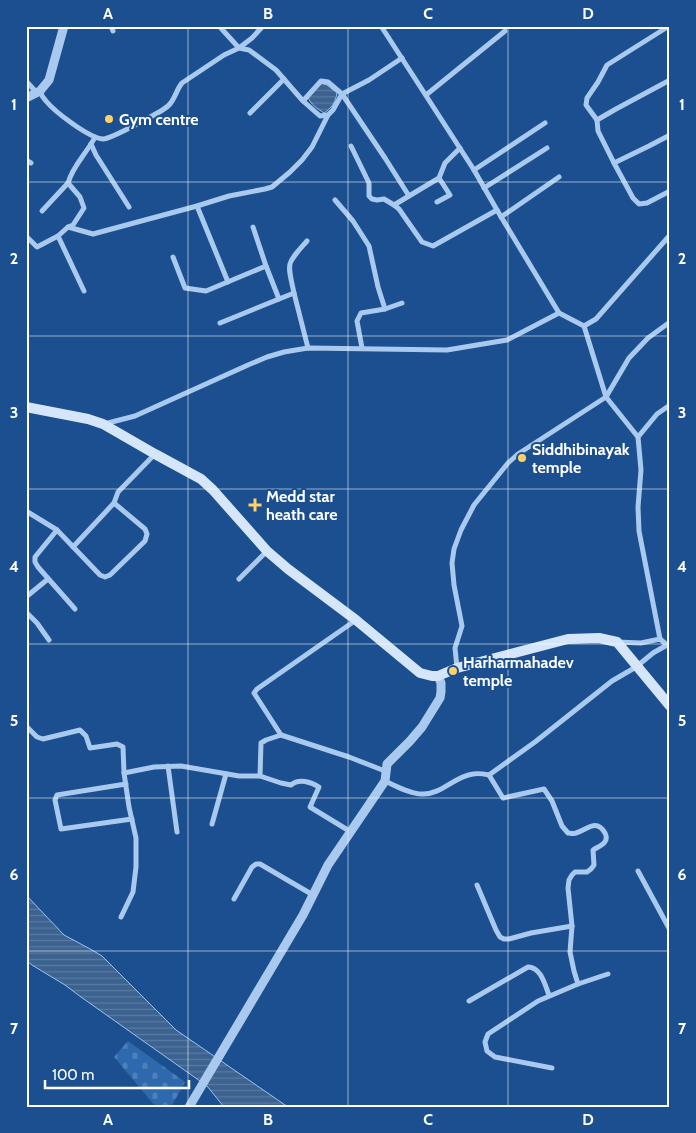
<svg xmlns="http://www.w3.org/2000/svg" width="696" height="1133" viewBox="0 0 696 1133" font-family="Cabin,sans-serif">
  <defs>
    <pattern id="cemetery-stones" width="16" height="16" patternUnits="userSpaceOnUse" patternTransform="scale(1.25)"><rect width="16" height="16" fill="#2e69ad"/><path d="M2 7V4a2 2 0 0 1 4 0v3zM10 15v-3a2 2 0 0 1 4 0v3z" fill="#4d80b9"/></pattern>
    <pattern id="water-rules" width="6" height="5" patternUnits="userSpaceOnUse" patternTransform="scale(1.25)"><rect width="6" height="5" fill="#3c6290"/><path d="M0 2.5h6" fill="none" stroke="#597aa1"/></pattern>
  </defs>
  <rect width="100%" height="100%" fill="#1b4f8f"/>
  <path fill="url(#cemetery-stones)" d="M128,1041L185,1082L171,1107H156L114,1057Z"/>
  <g fill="url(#water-rules)" stroke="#9cc4f0">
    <path d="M321,83L327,85L337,93C336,101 331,109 324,113C318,109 310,104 308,97Z"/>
    <path d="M26,895L64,935L92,950L102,956L176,1030L288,1107H224L207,1086L81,997L65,985L32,965L26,960Z"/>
  </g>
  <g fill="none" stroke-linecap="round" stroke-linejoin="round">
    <g stroke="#a9c9ee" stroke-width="5">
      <path d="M111,26L113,31"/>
      <path d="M219,26L239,48L249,50L276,70L303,101L320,116L328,115L333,110L342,94L369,80L402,58"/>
      <path d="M381,26L474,170L497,210L559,313L584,326L606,397L638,437"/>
      <path d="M26,81L37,93"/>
      <path d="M40,91C41,94 43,98 46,101C55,112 89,138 103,139C111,139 161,112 168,106C175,100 176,90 182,83L224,55L239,48L252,38L263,26"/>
      <path d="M426,95L505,31"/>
      <path d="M303,101L321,81L328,82L342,94L385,158L409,196"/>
      <path d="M250,113L284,79"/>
      <path d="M597,120L586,105L587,98L598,82L607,65L669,26"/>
      <path d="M670,135L649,146L614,163L633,198L639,204L647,203L670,191"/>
      <path d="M91,144L96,155L129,207"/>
      <path d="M351,146L369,183V196L372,199L377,200L384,199L394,205L399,209L422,242L433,246L497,210"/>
      <path d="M26,160L31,163"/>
      <path d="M614,163L598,131L597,120L616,109L670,80"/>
      <path d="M474,170L545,123"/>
      <path d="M484,188L547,148"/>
      <path d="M335,200L353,221L369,246L378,287L385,309"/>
      <path d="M437,202L450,195L439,178"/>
      <path d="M394,205L439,178L445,163L460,148"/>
      <path d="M197,206L228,282"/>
      <path d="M42,211L68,183"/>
      <path d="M501,217L559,177"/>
      <path d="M68,227L93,234L197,206L229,196L265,189L272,187L290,172L302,160L312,147L328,115"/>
      <path d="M26,236L37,247L58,236L68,227L73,225L84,208L80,197L68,183C73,165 87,153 95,137"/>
      <path d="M58,236L84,291"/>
      <path d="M173,257L185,288L206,291L266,266"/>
      <path d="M294,293C287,261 286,265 307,241"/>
      <path d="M279,299L294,293L308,348"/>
      <path d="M220,323L279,299L266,266L253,227"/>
      <path d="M584,326L596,319L670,235"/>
      <path d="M362,348L357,321L361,313L385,309L402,303"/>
      <path d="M104,424L135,416L248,365L267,357L284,352L308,348L447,350L507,340L559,313"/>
      <path d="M26,511L57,530L100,575L105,577L110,575L145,541L147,534L145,529L114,503"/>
      <path d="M57,530L35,557V562L38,567L75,609"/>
      <path d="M73,547L114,503L118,492L155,454"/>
      <path d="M239,579L267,551"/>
      <path d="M26,597L48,579"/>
      <path d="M26,612L37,623L49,640"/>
      <path d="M356,620L257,689L254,693L281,735L349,757L385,771"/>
      <path d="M660,639L639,531L638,507L641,470L638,437L657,414L670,405"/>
      <path d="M617,642L641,643L660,639L667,645L668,644"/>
      <path d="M457,668L455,648L462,626L454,585L452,563L454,549L461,530L474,505L508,463L518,454L606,397L629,358L648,338L670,322"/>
      <path d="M26,726L37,737L43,739L80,730L86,736L90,748L117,744L123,747L124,773L154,767L181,766L239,776H260L261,743L266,740L281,735"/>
      <path d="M168,766L177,832"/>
      <path d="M489,775L503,798L544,789L552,801L562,826L568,833C570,833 574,834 576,833C587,830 596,818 605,833C610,843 599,846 593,850L594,865L591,869L587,872H575L572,875L569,880L568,888L572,926L570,952L574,971L578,984"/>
      <path d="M260,776L281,783L291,785C299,778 311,782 319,787L310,807L351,832"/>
      <path d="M385,781C396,786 410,794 422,794C441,795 455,776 473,774C478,773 484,774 489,775L535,742L612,681L636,667L653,653L667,645"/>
      <path d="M126,784L57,795L55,800L61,829L132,819"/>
      <path d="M212,824L226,774"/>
      <path d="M638,871L670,930"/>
      <path d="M477,885L496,930L500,937L504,939H509L531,933L572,926"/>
      <path d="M234,899L252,867L256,864H260L313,895"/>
      <path d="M121,917L133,892L136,867V838L129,807L124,773"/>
      <path d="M469,1001L528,967C541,967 545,985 549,995"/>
      <path d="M552,1068L495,1057L487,1051L485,1042L488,1034L538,1001L578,984L608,974"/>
    </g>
    <g stroke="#a9c9ee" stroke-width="9">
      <path d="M26,98L40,91L49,80L64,26"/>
      <path d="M189,1107L303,915L328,865L385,781L387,764L410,741L422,727L440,698L441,692V683L438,676"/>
    </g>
    <path stroke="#d6e6fa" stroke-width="10" d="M26,407L88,419L103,424L155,454L201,479L213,490L267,551L288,569L356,620L420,673L432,676H438L457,668L568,639L599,638L617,642L670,706"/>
  </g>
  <path fill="none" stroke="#fff" stroke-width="1" stroke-opacity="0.55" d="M188,26V1107M348,26V1107M508,26V1107M26,182H670M26,336H670M26,489H670M26,644H670M26,798H670M26,951H670"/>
  <g fill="#ffd166" stroke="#1b4f8f" stroke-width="2">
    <circle cx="109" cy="119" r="5"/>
    <circle cx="522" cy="458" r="5"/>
    <path d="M252.5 497.5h5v5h5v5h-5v5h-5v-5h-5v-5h5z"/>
    <circle cx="453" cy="671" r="5"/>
  </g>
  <g text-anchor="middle" stroke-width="4" stroke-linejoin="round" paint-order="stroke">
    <g font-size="16" font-weight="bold" fill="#fff" stroke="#1b4f8f" text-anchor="start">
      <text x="119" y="125">Gym centre</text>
      <text x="532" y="455">Siddhibinayak<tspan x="532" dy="18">temple</tspan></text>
      <text x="266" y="502">Medd star<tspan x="266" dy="18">heath care</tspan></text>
      <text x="463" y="668">Harharmahadev<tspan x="463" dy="18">temple</tspan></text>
    </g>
  </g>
  <rect width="696" height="1133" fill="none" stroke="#1b4f8f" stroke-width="55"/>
  <path d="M45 1080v8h144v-8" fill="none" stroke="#ffffff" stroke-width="2.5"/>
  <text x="52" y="1080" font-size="15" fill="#ffffff" stroke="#1b4f8f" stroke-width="4" paint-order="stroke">100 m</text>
  <rect x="28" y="28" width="640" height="1078" fill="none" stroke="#fff" stroke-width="2"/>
  <g font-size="16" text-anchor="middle" font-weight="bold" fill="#fff">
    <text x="108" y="19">A</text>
    <text x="268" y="19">B</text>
    <text x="428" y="19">C</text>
    <text x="588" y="19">D</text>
    <text x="14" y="110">1</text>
    <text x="682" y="110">1</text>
    <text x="14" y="264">2</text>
    <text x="682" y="264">2</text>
    <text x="14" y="418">3</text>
    <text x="682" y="418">3</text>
    <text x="14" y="572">4</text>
    <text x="682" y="572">4</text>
    <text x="14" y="726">5</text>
    <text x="682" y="726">5</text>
    <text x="14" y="880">6</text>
    <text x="682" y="880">6</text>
    <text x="14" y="1034">7</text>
    <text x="682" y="1034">7</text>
    <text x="108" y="1125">A</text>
    <text x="268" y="1125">B</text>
    <text x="428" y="1125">C</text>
    <text x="588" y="1125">D</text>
  </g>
</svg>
